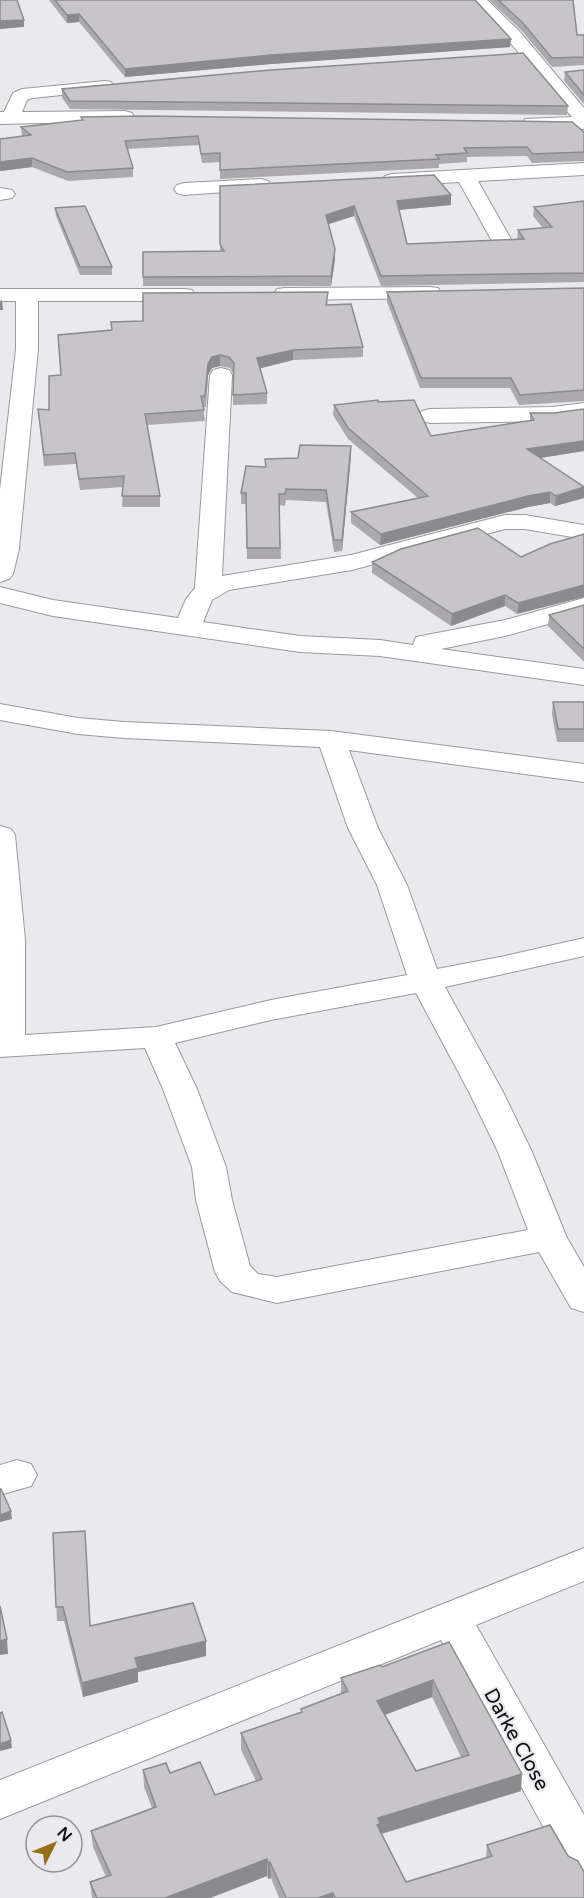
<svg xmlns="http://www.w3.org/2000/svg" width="584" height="1898" viewBox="0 0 584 1898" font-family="'Varela Round',sans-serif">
  <rect width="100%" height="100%" fill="#eaeaee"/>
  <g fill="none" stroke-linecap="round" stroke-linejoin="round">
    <g stroke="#99999d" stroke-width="2">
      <g id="street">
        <path d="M470,0H487L520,32L584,108V129L525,127L523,123L525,119L572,117L508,40Z"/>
        <path d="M105,81L111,82L114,86L111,90L32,98L27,100L22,112L125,111L132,113L134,117L132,121L0,124V112H4L13,93L22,89Z"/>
        <path d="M584,163V175L478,181L512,241L509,245H495L492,241L459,182L392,186L385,184L382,180L385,176L392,174Z"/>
        <path d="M261,179L268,181L271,185L268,189L184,195L177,193L174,189L177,185L184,183Z"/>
        <path d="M0,188L12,190L15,194L12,198L0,200Z"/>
        <path d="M430,287L438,288L441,293L438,298L285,300L277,299L274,294L277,289L285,288Z"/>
        <path d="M0,289H184L192,290L195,295L192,300L184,301H38V349L19,549L13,574L9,579L0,582V490L16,349V301H0Z"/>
        <path d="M221,368L229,370L232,375L222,576L351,555L505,515H525L584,525V539L525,529H505L352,570L229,590L212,600L203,622L300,636L380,640L413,645L416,637L505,620L584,598V614L505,636L441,649L584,669V685L380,656L300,652L53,616L0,603V587L53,600L178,618L186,599L195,588L210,375L213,370Z"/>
        <path d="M584,403V417L553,421L430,423L422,421L418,416L422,411L430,409L553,407Z"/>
        <path d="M0,704L78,718L124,722L331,731L584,764V782L349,750L378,828L407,885L437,969L505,956L584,938V956L445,987L503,1092L532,1152L567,1238L584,1267V1312L571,1308L539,1252L277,1303L232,1292L220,1281L215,1272L196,1200L192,1167L163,1089L145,1048L0,1057V826L11,829L15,835L25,940V1035L156,1027L271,1000L407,975L377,885L348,828L320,747L124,738L78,734L0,720ZM416,993L469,1092L498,1152L528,1230L277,1277L258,1274L250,1266L232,1200L226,1167L197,1089L175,1043L271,1020Z"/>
        <path d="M17,1460L31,1464L37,1475L31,1486L0,1495V1465Z"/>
        <path d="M584,1548V1581L476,1625L584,1815V1878L568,1872L441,1640L0,1819V1780Z"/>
      </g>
    </g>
    <use href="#street" fill="#fff" fill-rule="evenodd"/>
  </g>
  <g fill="#aba9ac" fill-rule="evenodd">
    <path d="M49,0H475L510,47L271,64L125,77L79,22L67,23Z"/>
    <path d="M489,0H573L577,35H584V65L552,67L522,31Z"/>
    <path d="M584,70V104L564,81L565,72Z"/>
    <path d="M62,89L568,106L567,115L70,109L62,98Z"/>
    <path d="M81,117L584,132V161L532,163L527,156L467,157V162L439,164V168L220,179V162L202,163L199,145L128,149L133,168V177L68,181L32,167L0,171V139L22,136L21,127L81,120Z"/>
    <path d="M220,186L451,205L399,210L407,244L517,240L518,230L543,228L533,216L534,207L584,201V282L381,286L354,216L328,224L335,249V259L331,286H143V252L220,251Z"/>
    <path d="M55,208L112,267V275H80L56,216Z"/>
    <path d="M584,288V401L519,405L510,388H420L387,302V292Z"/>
    <path d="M328,302L327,305L363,347V357L293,360L260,368L267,393V404L233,405V373L230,368L220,366L212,368L208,375L206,407H203L205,421L147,425L160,496V507H122L123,487L80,490L76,464L44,466L38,409L49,410L61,375L111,330V322L143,321Z"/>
    <path d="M378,402L431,436L530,420V413H554L584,409V451L540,458L584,498L555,506L550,503L528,507L380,545L351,523V512L418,498L348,439L333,415L334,405Z"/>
    <path d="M351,446L342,551L334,552L326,502L286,500L285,506L279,505L281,559H247L246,504H241V493L266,467Z"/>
    <path d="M521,557L517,614L505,606L451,626L372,573V562Z"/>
    <path d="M584,605V661H583L548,626L549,615Z"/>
    <path d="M553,702H584V742H557L552,714Z"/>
    <path d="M53,1533L91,1626L206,1641V1656L138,1672V1682L83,1697L64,1621H57Z"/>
    <path d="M449,1642L521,1791L382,1834L406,1882L486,1858L487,1845L584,1898H279L271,1878L268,1879L267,1876L210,1898H92L90,1882L106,1877L93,1847L91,1831L152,1808L144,1787L143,1770L170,1773L215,1795L256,1781L241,1750V1733L301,1713V1709L341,1694V1678L382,1667ZM432,1697L461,1757L416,1771L385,1714Z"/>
  </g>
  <g fill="#8b8a8c">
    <path d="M79,14V22L67,23V15Z"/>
    <path d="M24,20V27L0,29V21Z"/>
    <path d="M511,39L510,47L271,64L125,77V69L271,55Z"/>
    <path d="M32,158V167L0,171V162Z"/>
    <path d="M451,195V205L397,210V201Z"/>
    <path d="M354,206V216L326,225V215Z"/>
    <path d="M335,249V259L331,286V276Z"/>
    <path d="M2,300L3,310H0V301Z"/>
    <path d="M293,350V360L258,369L257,358Z"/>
    <path d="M220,355V366L212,368L208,375L206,407L208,364L212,357Z"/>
    <path d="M584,441V451L527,460V449Z"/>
    <path d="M351,446V457L342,551V540Z"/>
    <path d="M584,487V498L555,506L556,496Z"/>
    <path d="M550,492V503L528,507L380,545L381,534L528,496Z"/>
    <path d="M584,585V597L517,614L518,603Z"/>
    <path d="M505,595V606L451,626L452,614Z"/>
    <path d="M11,1511L12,1519L0,1522V1515Z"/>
    <path d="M7,1639L8,1654L0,1655V1641Z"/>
    <path d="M206,1641V1656L138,1672V1682L83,1697L82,1683L135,1658Z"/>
    <path d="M433,1680L432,1697L377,1718V1701Z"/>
    <path d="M11,1740L12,1748L0,1751V1744Z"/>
    <path d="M522,1774L521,1791L380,1834L377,1841L378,1818Z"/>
    <path d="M267,1859V1876L210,1898H165Z"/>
    <path d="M270,1862L271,1878L268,1879V1863Z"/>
    <path d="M333,1893V1898H318Z"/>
  </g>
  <g fill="#c7c5c8" stroke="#8b8a8c" stroke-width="1.5" fill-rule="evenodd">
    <path d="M0,0H17L24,20L0,21Z"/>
    <path d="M55,0H475L511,39L271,55L125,69L79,14L67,15Z"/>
    <path d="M498,0H573L577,35H584V57L552,58L522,22Z"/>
    <path d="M523,53L568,106L70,101L62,89L271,70Z"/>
    <path d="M584,70V95L565,72Z"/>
    <path d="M143,116L572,122L584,132V152L533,154L527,147L464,148L467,153L436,155L439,159L220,170V153L201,154L198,136L125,141L133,168L67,172L32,158L0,162V139L31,135L21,127L83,120L81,117Z"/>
    <path d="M434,175L451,195L397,201L407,244L524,239L518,230L552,227L534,207L584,201V273L381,276L354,206L326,215L335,249L331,276L143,277V252L224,251L220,244V186Z"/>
    <path d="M85,206L112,267H80L55,208Z"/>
    <path d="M584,288V390L520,395L511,378H421L387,292Z"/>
    <path d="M328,292L326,305L351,304L363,347L293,350L257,358L267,393L233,395L234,363L229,357L220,355L212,357L208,364L205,396H201L204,410L145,414L160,496H122L124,476L79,479L75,453L44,455L38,409L49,410V376L61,375L58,335L112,330L111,322L143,321V293Z"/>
    <path d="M378,400V402L414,400L431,436L534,420L530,413H554L584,409V441L527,449L584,487L556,496L550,492L528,496L381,534L351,512L428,496L348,428L334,405Z"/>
    <path d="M300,445L351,446L342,540H334L326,490L286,489L285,494H279L280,548H247L246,493H241L246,466L266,467L265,459L298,458Z"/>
    <path d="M478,528L521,557L550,544L584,534V585L518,603L505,595L452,614L372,562L401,549Z"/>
    <path d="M584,605V649L549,615Z"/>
    <path d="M553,702H584V729H558Z"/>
    <path d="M0,1489H1L11,1511L0,1515Z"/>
    <path d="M85,1531L90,1626L193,1603L206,1641L135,1658L138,1668L82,1683L63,1607H56L53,1533Z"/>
    <path d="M0,1606L7,1639L0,1641Z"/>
    <path d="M449,1642L522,1774L378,1818L380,1824L377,1825L406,1882L492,1856L487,1845L550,1825L568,1856L578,1861L584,1872V1898H335L333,1893L318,1898H286L270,1862L268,1863L267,1859L165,1898H97L90,1882L111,1875L91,1831L156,1807L143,1770L166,1763L170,1773L200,1762L215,1795L262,1779L241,1733L302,1712L301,1709L348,1691L341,1678L380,1665L382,1667ZM433,1680L469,1755L416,1771L377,1701Z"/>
    <path d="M2,1712L11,1740L0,1744V1713Z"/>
  </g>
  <g text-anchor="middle" stroke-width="4.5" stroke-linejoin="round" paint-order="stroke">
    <g font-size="20" fill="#0f0f10" stroke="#eaeaee">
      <text transform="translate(517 1739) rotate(61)" y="7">Darke Close</text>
    </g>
  </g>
  <g transform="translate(54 1844) rotate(47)"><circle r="28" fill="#eaeaee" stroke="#929295" stroke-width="1.5"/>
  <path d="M0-4.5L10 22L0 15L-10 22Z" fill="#976d1a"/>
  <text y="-9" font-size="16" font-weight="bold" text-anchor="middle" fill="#0f0f10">N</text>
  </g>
</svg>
